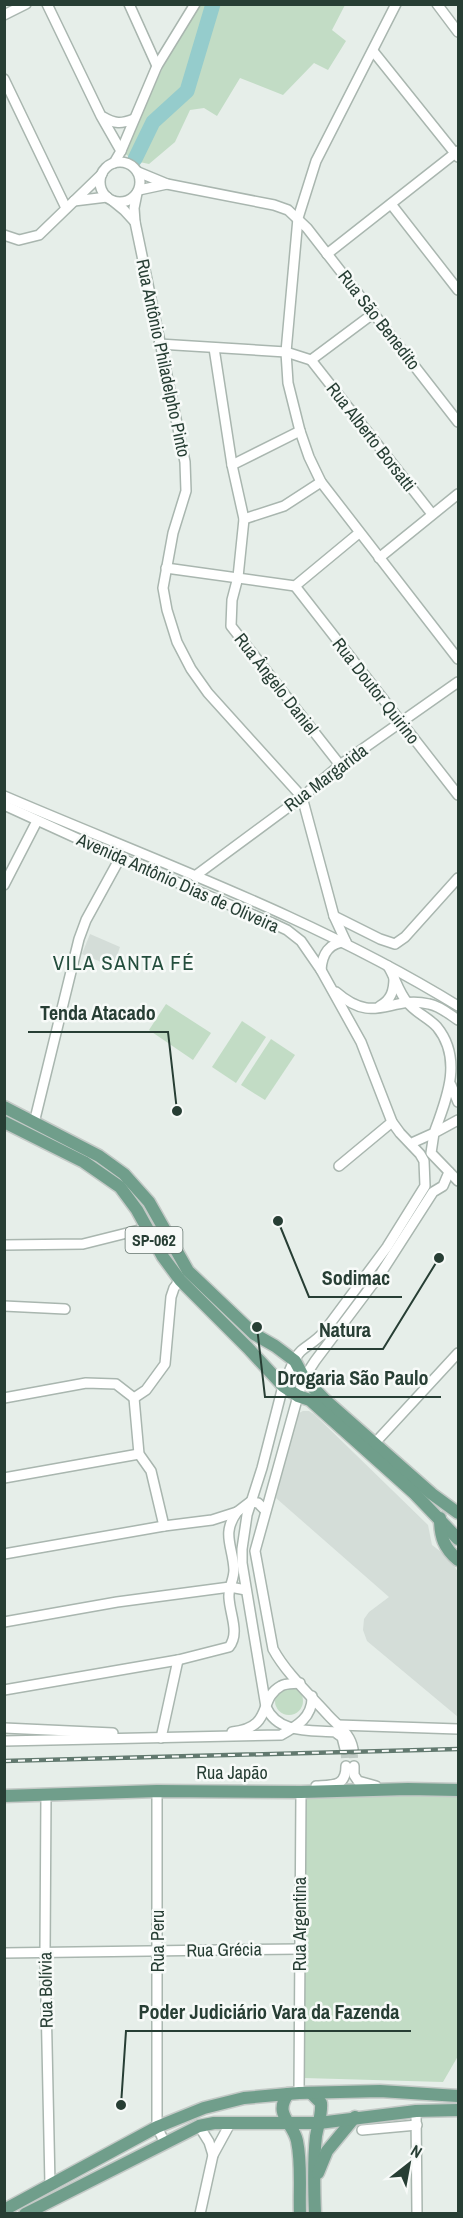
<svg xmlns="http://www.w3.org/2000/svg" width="463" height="2218" viewBox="0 0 463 2218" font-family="'Archivo Narrow',sans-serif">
  <rect width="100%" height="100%" fill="#e6eee9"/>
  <g fill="#d4ddd8">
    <path d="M90,934L120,947L113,967L82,954Z"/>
    <path d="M303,1411H309L314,1414L428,1525L432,1545L449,1558L458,1572V1717L367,1641L363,1630L364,1619L369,1612L389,1597L276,1498L292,1423L297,1414Z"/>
  </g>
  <g fill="#c2dcc5">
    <path d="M198,5H345L332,30L346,41L328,70L314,63L283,95L240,78L217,116L204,108L190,110L175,142L149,164L135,161L124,153L169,54Z"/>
    <path d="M166,1004L211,1033L193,1060L149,1030Z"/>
    <path d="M242,1021L266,1037L236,1083L212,1067Z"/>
    <path d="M271,1039L295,1055L265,1100L241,1085Z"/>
    <circle cx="289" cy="1701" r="14"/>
    <path d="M439,1792L458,1796V2056L443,2082L304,2078V1798Z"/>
  </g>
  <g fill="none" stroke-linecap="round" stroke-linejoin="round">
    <path stroke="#95cccc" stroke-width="15" d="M135,159L153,122L187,91L213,4"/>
    <g stroke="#c0cbc5" stroke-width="9" stroke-dasharray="9 4.5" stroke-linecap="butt">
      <path d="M345,1749L346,1766"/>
      <path d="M353,1749L354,1766"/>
    </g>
    <g stroke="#a9b6af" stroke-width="12">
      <g id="minor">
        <path d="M47,4L101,116L121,151"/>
        <path d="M129,4L157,66"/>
        <path d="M396,4L316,161L298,218L286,352L288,383L300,431L309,457L321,482L458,659"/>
        <path d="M437,4L458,32"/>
        <path d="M4,15L26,4"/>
        <path d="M373,51L458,157"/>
        <path d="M4,79L66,208"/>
        <path d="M103,117C115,124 121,124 134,119"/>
        <circle cx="120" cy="182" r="20"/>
        <path d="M114,163L121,151L157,66L195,4"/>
        <path d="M138,172L167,184L274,205L288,210L307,228L458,422"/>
        <path d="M139,190L167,184"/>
        <path d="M137,193L134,208L135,222L185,462L186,491L173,533L163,588L167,610L177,642L191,669L208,693L302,797L334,916L346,942"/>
        <path d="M74,201L107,197"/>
        <path d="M113,201L124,210L135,222"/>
        <path d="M391,204L458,290"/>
        <path d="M4,235L19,240L39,235L102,174"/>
        <path d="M327,254L458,151"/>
        <path d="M159,344L286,352L311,360"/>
        <path d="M214,348L232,465L244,519L238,577L232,600L231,626L340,765"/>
        <path d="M311,360L432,514"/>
        <path d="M311,360L374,313"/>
        <path d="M232,465L300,431"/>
        <path d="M244,519L284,506L321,482"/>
        <path d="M379,558L458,494"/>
        <path d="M166,568L295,586L359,533"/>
        <path d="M295,586L458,795"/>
        <path d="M4,796C158,862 315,918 458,1006"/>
        <path d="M4,805L120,858L272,923L287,930L301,941L321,970L361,1042L392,1122L400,1133L420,1154L424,1161L425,1186L387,1247L323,1333C316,1341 308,1345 301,1351C293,1358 288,1376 283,1386L262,1468L247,1515L242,1549V1563L266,1707C278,1734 310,1730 335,1732L342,1737L345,1749"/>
        <path d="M195,876L302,797L340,765L458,682"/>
        <path d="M4,885L37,821"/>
        <path d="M334,916L380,939L395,944L405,937L458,878"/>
        <path d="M388,966C395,977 399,994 408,1003C416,1013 429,1018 437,1027C463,1059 447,1098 434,1133L414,1142L412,1145"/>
        <path d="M321,970C322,955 329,942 346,942"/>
        <path d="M336,992C375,1026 389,995 429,1004C440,1006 449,1014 458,1020"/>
        <path d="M380,1006C391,1000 394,991 394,978"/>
        <path d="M451,1085L458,1102"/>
        <path d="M458,1120L434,1133L431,1153L458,1181"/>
        <path d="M34,1123L79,939L86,920L120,858"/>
        <path d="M339,1166L392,1122"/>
        <path d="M4,1245L83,1244L147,1228"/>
        <path d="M4,1306L65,1309"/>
        <path d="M4,1398L86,1383L116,1384L134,1398"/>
        <path d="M134,1398L139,1454L151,1471L164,1526"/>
        <path d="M134,1398L146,1390L165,1364L171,1297L174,1288L180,1280"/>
        <path d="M374,1444L458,1353"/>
        <path d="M4,1478L139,1454"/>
        <path d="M4,1554L164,1526L212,1520L237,1512L250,1502L258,1503L265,1510"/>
        <path d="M4,1622L117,1602L230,1587L246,1590"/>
        <path d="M4,1690L178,1660L229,1647C240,1633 230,1615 229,1598C228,1588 234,1580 234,1570C233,1546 221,1534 237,1512"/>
        <path d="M338,1725L458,1729"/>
        <path d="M4,1728L113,1733"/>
        <path d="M232,1732C275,1727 257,1699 281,1686C286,1683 294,1684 300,1683"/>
        <path d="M161,1738L178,1660"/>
        <path d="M4,1741L281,1735C297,1726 313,1717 312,1696"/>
        <path d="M353,1749C350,1733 339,1727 328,1715C310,1695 286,1673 273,1649L255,1551L298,1396L304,1378L315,1361L381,1273L433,1192L443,1186L449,1172"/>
        <path d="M354,1766V1775L358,1781L376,1786"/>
        <path d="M316,1786C333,1785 346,1787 346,1766"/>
        <path d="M157,1791V2127L165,2143"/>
        <path d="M46,1794L45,1952L50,2185"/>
        <path d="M4,1953L300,1949"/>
        <path d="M299,2093L301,1792"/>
        <path d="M416,2111L417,2214"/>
        <path d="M199,2126L209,2142L213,2155"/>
        <path d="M362,2130L417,2125"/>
        <path d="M200,2214L213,2155L231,2122"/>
      </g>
    </g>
    <g stroke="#c3c9c6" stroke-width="15">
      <g id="major">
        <path d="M4,1107L99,1156L124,1174L149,1202L188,1271L254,1334L275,1346L295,1361L304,1378L324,1399L432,1494L458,1513"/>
        <path d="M4,1122L84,1162L120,1187L137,1210L163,1257L180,1280L248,1348L283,1386L298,1396L310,1400L415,1494L458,1539"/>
        <path d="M440,1518C440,1537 444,1548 458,1560"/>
        <path d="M4,1796L157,1791L301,1792L408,1789L458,1790"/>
        <path d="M311,2093L321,2103C322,2114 318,2125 316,2136C313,2162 314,2188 315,2214"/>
        <path d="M288,2094C273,2115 293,2122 297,2141C302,2164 299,2190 300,2214"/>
        <path d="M318,2173L327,2151L355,2117"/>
        <path d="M4,2210L157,2127L204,2108L244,2098L299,2093L380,2091L458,2096"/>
        <path d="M25,2214L199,2126L214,2123H319L416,2111L458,2110"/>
      </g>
    </g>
    <use href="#minor" stroke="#fff" stroke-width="9"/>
    <use href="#major" stroke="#709e8b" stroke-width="12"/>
    <g stroke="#62796f" stroke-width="4.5">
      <path id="rail" d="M4,1761L458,1749"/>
    </g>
    <use href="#rail" stroke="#f7faf8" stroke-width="2" stroke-dasharray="7" stroke-linecap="butt"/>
  </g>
  <g text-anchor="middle" stroke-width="5" stroke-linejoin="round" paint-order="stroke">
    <rect fill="#f7faf8" stroke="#65766f" stroke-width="1.5" x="125.5" y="1227" width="57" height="26" rx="4.5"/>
    <g font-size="16" font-weight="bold" fill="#273e34">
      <text x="154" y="1246">SP-062</text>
    </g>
    <g font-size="18" fill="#273e34" stroke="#f7faf8">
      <text transform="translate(379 320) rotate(52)" y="6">Rua São Benedito</text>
      <text transform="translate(163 358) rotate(78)" y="6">Rua Antônio Philadelpho Pinto</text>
      <text transform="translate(371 437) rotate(52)" y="6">Rua Alberto Borsatti</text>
      <text transform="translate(276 684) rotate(52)" y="6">Rua Ângelo Daniel</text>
      <text transform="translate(376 691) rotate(52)" y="6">Rua Doutor Quirino</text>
      <text transform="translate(326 778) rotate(-37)" y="6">Rua Margarida</text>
      <text transform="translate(178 883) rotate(24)" y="6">Avenida Antônio Dias de Oliveira</text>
      <text x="232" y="1779">Rua Japão</text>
      <text transform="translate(300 1924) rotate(-90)" y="6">Rua Argentina</text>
      <text transform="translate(158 1941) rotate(-90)" y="6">Rua Peru</text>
      <text transform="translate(224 1950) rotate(-1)" y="6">Rua Grécia</text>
      <text transform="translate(46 1990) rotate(-91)" y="6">Rua Bolívia</text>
    </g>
    <g font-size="21" letter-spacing="1.5" fill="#244e3d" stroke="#f7faf8">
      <text x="124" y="970">VILA SANTA FÉ</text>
    </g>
  </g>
  <path fill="none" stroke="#273e34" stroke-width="2" d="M177 1111L168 1032H28M278 1221L309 1297H402M439 1258L383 1349H307M257 1327L265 1397H441M121 2105L126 2031H411"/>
  <g fill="#273e34" stroke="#f7faf8" stroke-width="2">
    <circle cx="177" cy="1111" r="6"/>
    <circle cx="278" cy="1221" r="6"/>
    <circle cx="439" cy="1258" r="6"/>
    <circle cx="257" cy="1327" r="6"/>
    <circle cx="121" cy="2105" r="6"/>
  </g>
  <g font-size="20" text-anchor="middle" font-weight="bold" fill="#273e34" stroke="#f7faf8" stroke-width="5" stroke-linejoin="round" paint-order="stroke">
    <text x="98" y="1020">Tenda Atacado</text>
    <text x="356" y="1285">Sodimac</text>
    <text x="345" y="1337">Natura</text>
    <text x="353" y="1385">Drogaria São Paulo</text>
    <text x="269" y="2019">Poder Judiciário Vara da Fazenda</text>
  </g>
  <rect width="463" height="2218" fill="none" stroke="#273e34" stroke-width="12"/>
  <g transform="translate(409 2164) rotate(31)" stroke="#f7faf8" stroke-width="4.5" paint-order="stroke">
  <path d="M0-4.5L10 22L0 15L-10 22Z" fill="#273e34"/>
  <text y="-9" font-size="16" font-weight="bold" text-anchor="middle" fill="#273e34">N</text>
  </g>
</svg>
